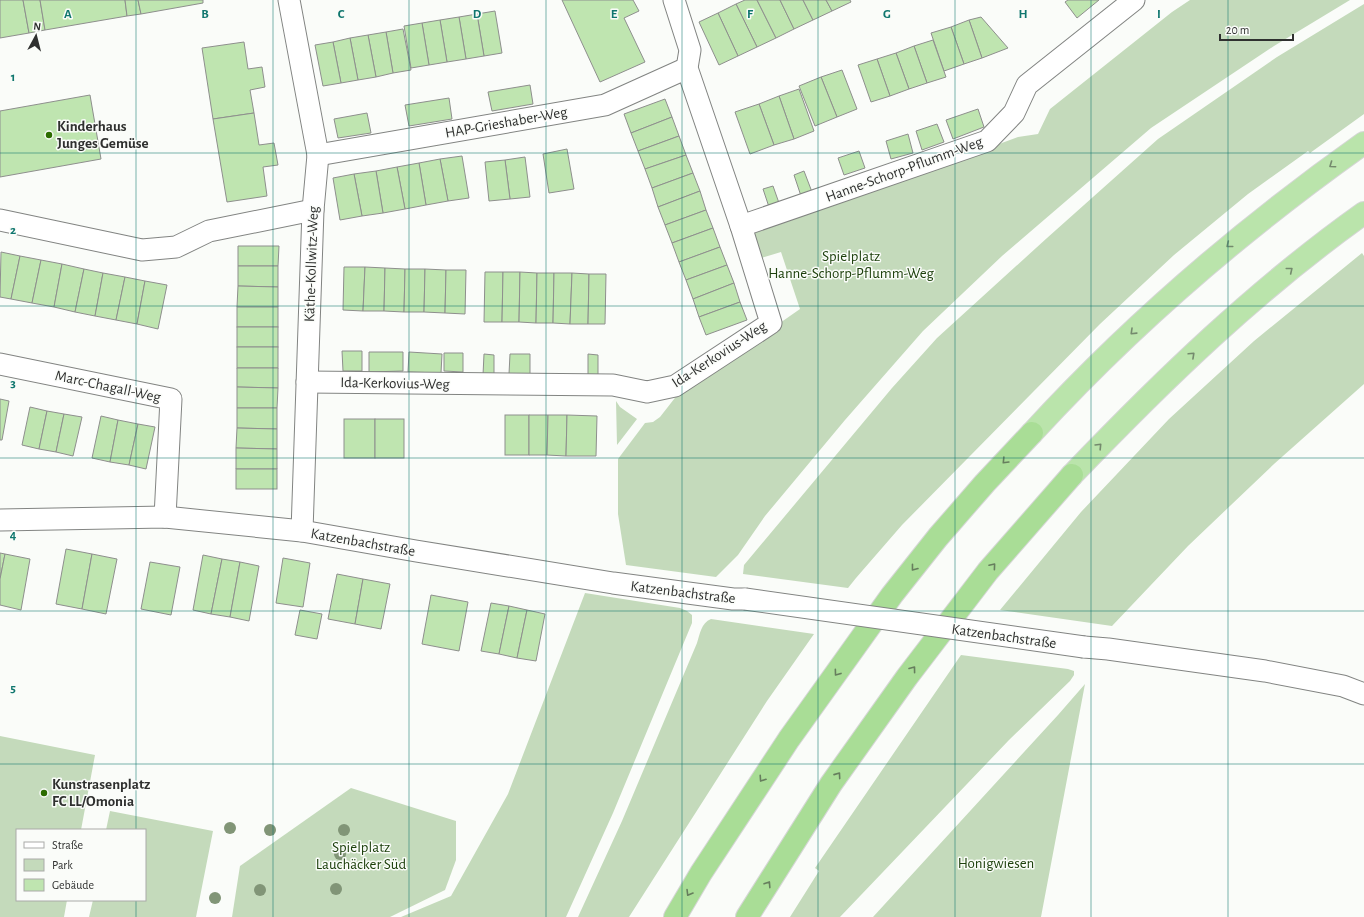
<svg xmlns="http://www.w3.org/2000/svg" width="1364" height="917" viewBox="0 0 1364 917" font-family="'Alegreya Sans',sans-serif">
  <rect width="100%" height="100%" fill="#fafcf9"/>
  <g fill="#c4dabb">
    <path d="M1190,0H1350L1274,46L1151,128L1002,256L923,331L845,420L765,516L738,555L716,577L626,565L618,514V459L645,423L653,422L660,417L678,394L800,309L781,252L758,259L753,232L948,163L1018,137L1038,134L1050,109L1172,12Z"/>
    <path d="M1364,4V114L1310,153L1308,151L1248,194L1174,255L1100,324L902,525L856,578L848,588L743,574L744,565L892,388L937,338L1047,238L1158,139L1277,57Z"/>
    <path d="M1362,253L1364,256V384L1274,464L1188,546L1112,626L1000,610L1081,512L1169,419L1254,341Z"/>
    <path d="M616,401L620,407L637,419L617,445Z"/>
    <path d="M585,593L680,608L687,611L692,615V623L613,813L566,917H401L451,896L508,794Z"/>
    <path d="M711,619L814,634L767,701L629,917H578L622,821L697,643C700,634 701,623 711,619Z"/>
    <path d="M961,655L1068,669L1074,671V675L1070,681L1009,740L840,917H790L819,871L815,868Z"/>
    <path d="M1085,684L1041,917H873L1058,715Z"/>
    <path d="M0,736L95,755L81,830H17V900H67L64,917H0Z"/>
    <path d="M351,788L456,821V860L445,890L390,917H232L240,866Z"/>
    <path d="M110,811L213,831L196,917H89L93,900H145V830H106Z"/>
  </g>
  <g fill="#bfe5b0" stroke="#8e8f8d">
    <path d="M0,0H23L29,33L0,38Z"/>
    <path d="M23,0H40L45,30L29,33Z"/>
    <path d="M40,0H125L127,16L45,30Z"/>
    <path d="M125,0H138L141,14L127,16Z"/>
    <path d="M138,0H203V3L141,14Z"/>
    <path d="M562,0H633L639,11L624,18L645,62L600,82Z"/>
    <path d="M745,0H757L776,38L757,47L736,4Z"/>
    <path d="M757,0H780L794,29L776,38Z"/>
    <path d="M780,0H803L813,20L794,29Z"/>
    <path d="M803,0H826L832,11L813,20Z"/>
    <path d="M826,0H850L851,2L832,11Z"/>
    <path d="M1068,0H1099L1077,18L1065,2Z"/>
    <path d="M736,4L757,47L738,56L718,13Z"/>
    <path d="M495,11L502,53L484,56L477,14Z"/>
    <path d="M718,13L738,56L719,65L699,22Z"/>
    <path d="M477,14L484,56L466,59L459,17Z"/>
    <path d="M459,17L466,59L447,62L440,20Z"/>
    <path d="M981,17L1008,48L982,58L969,20Z"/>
    <path d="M440,20L447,62L429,65L422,23Z"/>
    <path d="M969,20L982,58L964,64L951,27Z"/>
    <path d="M422,23L429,65L411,68L404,26Z"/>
    <path d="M951,27L964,64L944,71L931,33Z"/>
    <path d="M403,29L411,70L393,73L386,32Z"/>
    <path d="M386,32L393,73L376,77L368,35Z"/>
    <path d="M368,35L376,77L358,80L350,38Z"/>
    <path d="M350,38L358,80L341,83L333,42Z"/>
    <path d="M933,40L946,77L927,83L914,46Z"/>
    <path d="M244,42L248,69L262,67L265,87L250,90L254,113L213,119L202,48Z"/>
    <path d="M333,42L341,83L323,86L315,45Z"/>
    <path d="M914,46L927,83L909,89L896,53Z"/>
    <path d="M896,53L909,89L890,96L877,59Z"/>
    <path d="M877,59L890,96L871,102L858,65Z"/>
    <path d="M842,70L857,109L837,117L821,77Z"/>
    <path d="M821,77L837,117L815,126L799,86Z"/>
    <path d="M530,85L533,104L492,111L488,92Z"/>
    <path d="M799,89L814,131L794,139L779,96Z"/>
    <path d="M90,95L101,159L0,177V111Z"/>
    <path d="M779,96L794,139L774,145L759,104Z"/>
    <path d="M449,98L452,119L409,126L405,105Z"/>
    <path d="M665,99L672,117L631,133L624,114Z"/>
    <path d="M759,104L774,145L750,154L735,112Z"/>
    <path d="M978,109L984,127L953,139L946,120Z"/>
    <path d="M254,113L259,145L274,143L278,165L263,167L267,196L227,202L213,119Z"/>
    <path d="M367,113L371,133L338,138L334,119Z"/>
    <path d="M672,117L679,136L638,151L631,133Z"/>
    <path d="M937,124L944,142L922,150L916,131Z"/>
    <path d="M908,134L913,153L891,159L886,141Z"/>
    <path d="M679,136L686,155L645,169L638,151Z"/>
    <path d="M567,149L574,189L549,193L543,154Z"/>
    <path d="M859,151L865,168L844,175L838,158Z"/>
    <path d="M686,155L693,173L652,188L645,169Z"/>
    <path d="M462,156L469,198L448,201L440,159Z"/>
    <path d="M525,157L530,197L510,199L505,160Z"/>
    <path d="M440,159L448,201L426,205L419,163Z"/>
    <path d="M505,160L510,199L489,201L485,162Z"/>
    <path d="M419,163L426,205L405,209L397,167Z"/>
    <path d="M397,167L405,209L383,213L376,171Z"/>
    <path d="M376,171L383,213L362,216L354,174Z"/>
    <path d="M804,171L812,192L801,196L794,175Z"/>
    <path d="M693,173L700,191L658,207L652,188Z"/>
    <path d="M354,174L362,216L340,220L333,178Z"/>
    <path d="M773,186L779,203L769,207L763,189Z"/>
    <path d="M700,191L706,210L665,225L658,207Z"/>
    <path d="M706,210L713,228L672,243L665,225Z"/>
    <path d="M713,228L720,247L679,262L672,243Z"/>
    <path d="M238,246H279L278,266H238Z"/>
    <path d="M720,247L727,265L686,280L679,262Z"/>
    <path d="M1,252L20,256L11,299L0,297Z"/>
    <path d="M20,256L41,260L32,303L11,299Z"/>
    <path d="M41,260L62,264L54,307L32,303Z"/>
    <path d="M62,264L84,269L75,312L54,307Z"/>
    <path d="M727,265L734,283L693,299L686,280Z"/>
    <path d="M238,266H278V287L238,286Z"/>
    <path d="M344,267H365L363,311L343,310Z"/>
    <path d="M365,267L385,268L384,311H363Z"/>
    <path d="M385,268L405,269L404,312L384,311Z"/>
    <path d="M84,269L103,273L95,316L75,312Z"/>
    <path d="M405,269H425L424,312H404Z"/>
    <path d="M425,269L446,270L445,313L424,312Z"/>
    <path d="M446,270H466L465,314L445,313Z"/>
    <path d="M485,272H503L502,322H484Z"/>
    <path d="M503,272H520L519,322H502Z"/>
    <path d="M520,272L537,273L536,323L519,322Z"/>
    <path d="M103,273L125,277L116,320L95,316Z"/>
    <path d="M537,273H554L553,323H536Z"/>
    <path d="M554,273H572L570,324L553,323Z"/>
    <path d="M572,273L589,274L588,324H570Z"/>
    <path d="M589,274H606L605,324H588Z"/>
    <path d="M125,277L145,281L137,324L116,320Z"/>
    <path d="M145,281L167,285L158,329L137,324Z"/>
    <path d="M734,283L740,302L699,317L693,299Z"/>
    <path d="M238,286L278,287V307H237Z"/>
    <path d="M740,302L747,320L706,335L699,317Z"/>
    <rect x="237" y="307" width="41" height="20"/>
    <rect x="237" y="327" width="41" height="20"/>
    <rect x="237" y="347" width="41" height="21"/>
    <path d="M342,351H362V371H343Z"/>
    <path d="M369,352H403V371L369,372Z"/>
    <path d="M409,352L442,354L441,373L408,372Z"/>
    <path d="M444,353H463V372L444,371Z"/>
    <path d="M484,354L494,355V375H483Z"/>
    <path d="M510,354H530V374H509Z"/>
    <path d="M588,354L598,355V375H588Z"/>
    <path d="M237,368H278V388L237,387Z"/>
    <path d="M237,387L278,388L277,408H237Z"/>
    <path d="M0,399L9,401L2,440H0Z"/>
    <path d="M30,407L47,411L39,449L22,445Z"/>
    <path d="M237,408H277V429L237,428Z"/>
    <path d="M47,411L64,414L56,452L39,449Z"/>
    <path d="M64,414L82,417L73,456L56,452Z"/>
    <rect x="505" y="415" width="24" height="40"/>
    <path d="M529,415H548L547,455H529Z"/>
    <path d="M548,415H567L566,456L547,455Z"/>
    <path d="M567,415L597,416L596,456H566Z"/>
    <path d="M101,416L118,420L110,462L92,458Z"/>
    <rect x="344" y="419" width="31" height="39"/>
    <rect x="375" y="419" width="29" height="39"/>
    <path d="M118,420L138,424L129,465L110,462Z"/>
    <path d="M138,424L155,427L146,469L129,465Z"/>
    <path d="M237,428L277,429V449L236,448Z"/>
    <path d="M236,448L277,449V469H236Z"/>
    <rect x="236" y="469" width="41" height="20"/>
    <path d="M66,549L92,554L82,609L56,604Z"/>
    <path d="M0,553L5,554L0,579Z"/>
    <path d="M5,554L30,559L21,610L0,605V579Z"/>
    <path d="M92,554L117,559L106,614L82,609Z"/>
    <path d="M203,555L222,559L211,614L193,610Z"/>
    <path d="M283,558L310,563L303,607L276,603Z"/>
    <path d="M222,559L240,562L230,617L211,614Z"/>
    <path d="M150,562L180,567L171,615L141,609Z"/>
    <path d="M240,562L259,566L249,621L230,617Z"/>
    <path d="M337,574L363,579L355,624L328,619Z"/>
    <path d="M363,579L390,584L381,629L355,624Z"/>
    <path d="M431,595L468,602L459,651L422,644Z"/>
    <path d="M491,603L509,606L499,654L481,651Z"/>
    <path d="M509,606L527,610L517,658L499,654Z"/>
    <path d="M300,610L322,614L317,639L295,635Z"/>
    <path d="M527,610L545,614L536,661L517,658Z"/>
  </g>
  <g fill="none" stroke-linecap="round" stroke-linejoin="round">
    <g stroke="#828482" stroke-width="23">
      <g id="minor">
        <path d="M289,0L318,155L313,210L302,531"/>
        <path d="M318,155L605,105L687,68"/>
        <path d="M0,220L142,250L176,247L209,231L313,210"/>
        <path d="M741,226L987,141L1014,113L1027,85L1134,0"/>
        <path d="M0,364L171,399L165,517"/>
        <path d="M307,382L613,385L647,392L675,386L771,323L741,226L687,68L690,50L674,0"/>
        <path d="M0,520L165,517L302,531L416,551L613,583L733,599H745"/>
        <path d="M1084,647L1108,649L1265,671L1343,686L1364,694"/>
      </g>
    </g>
    <g stroke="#d5d6d5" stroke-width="24">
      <g id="trunk">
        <path d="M1032,433C1132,324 1244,228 1364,143"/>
        <path d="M1072,475C1163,380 1257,289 1364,213"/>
      </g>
    </g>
    <g stroke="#d5d6d5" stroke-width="24">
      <g id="motorway">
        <path d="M675,917L701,873L789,739L892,595L938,537L985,483L1032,433"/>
        <path d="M747,917L831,784L907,677L988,571L1072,475"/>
      </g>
    </g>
    <use href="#minor" stroke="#fff" stroke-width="21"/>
    <use href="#trunk" stroke="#bae4ab" stroke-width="22"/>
    <use href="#motorway" stroke="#a9dd96" stroke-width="22"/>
    <g stroke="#828482" stroke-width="23" stroke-linecap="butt">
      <path id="minor-bridge" d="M745,599L1084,647"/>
    </g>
    <use href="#minor-bridge" stroke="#fff" stroke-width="21"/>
  </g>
  <g fill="#819577">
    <circle cx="230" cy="828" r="6"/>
    <circle cx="270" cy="830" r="6"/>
    <circle cx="344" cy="830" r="6"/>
    <circle cx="340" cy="854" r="6"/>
    <circle cx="336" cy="889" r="6"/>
    <circle cx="260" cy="890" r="6"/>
    <circle cx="215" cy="898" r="6"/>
  </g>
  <defs><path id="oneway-chevron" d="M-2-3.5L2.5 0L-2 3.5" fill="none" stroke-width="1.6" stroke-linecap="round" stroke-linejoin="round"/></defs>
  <g stroke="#748a6d">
    <use href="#oneway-chevron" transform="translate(1332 165) rotate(145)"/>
    <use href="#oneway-chevron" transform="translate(1229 245) rotate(141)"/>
    <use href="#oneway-chevron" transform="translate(1290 270) rotate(-39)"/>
    <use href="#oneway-chevron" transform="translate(1133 332) rotate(136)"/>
    <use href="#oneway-chevron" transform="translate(1192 355) rotate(-43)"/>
    <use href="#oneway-chevron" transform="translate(1099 446) rotate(-46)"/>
  </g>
  <g stroke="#667e5d">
    <use href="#oneway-chevron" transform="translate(1005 461) rotate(134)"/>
    <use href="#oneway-chevron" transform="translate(993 566) rotate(-50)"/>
    <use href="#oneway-chevron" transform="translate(914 568) rotate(128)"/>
    <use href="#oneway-chevron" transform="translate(913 669) rotate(-53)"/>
    <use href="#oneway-chevron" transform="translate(837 673) rotate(126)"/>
    <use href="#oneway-chevron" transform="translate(838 775) rotate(-55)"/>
    <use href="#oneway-chevron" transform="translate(762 779) rotate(124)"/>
    <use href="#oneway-chevron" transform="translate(768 884) rotate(-57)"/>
    <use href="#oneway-chevron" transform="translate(689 893) rotate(121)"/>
  </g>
  <path fill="none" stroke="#0f766e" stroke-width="1" stroke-opacity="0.55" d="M136,0V830M273,0V917M409,0V917M546,0V917M682,0V917M818,0V917M955,0V917M1091,0V917M1228,0V917M0,153H1364M0,306H1364M0,458H1364M0,611H1364M0,764H1364M136,900V917"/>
  <g fill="#2c6c00" stroke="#fafcf9" stroke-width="1.5">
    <circle cx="49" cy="135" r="4"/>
    <circle cx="44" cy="793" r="4"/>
  </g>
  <g text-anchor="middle" stroke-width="3" stroke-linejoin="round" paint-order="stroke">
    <g font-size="15" fill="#2f302f" stroke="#fafcf9">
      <text transform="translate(506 122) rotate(-10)" y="5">HAP-Grieshaber-Weg</text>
      <text transform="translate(904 169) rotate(-20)" y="5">Hanne-Schorp-Pflumm-Weg</text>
      <text transform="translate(311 264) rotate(-88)" y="5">Käthe-Kollwitz-Weg</text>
      <text transform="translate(719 354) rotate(-33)" y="5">Ida-Kerkovius-Weg</text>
      <text transform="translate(395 383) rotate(1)" y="5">Ida-Kerkovius-Weg</text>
      <text transform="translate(108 386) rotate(12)" y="5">Marc-Chagall-Weg</text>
      <text transform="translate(363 542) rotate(10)" y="5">Katzenbachstraße</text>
      <text transform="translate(683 592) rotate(7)" y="5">Katzenbachstraße</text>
      <text transform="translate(1004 636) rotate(8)" y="5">Katzenbachstraße</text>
    </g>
    <g font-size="15" font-weight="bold" fill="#2f302f" stroke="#fafcf9" text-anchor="start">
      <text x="57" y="131">Kinderhaus<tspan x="57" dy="17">Junges Gemüse</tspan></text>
      <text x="52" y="789">Kunstrasenplatz<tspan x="52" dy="17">FC LL/Omonia</tspan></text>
    </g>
    <g font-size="15" fill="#1e410d" stroke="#fafcf9">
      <text x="851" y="261">Spielplatz<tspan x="851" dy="17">Hanne-Schorp-Pflumm-Weg</tspan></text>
      <text x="361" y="852">Spielplatz<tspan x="361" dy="17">Lauchäcker Süd</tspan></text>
      <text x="996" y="868">Honigwiesen</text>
    </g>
  </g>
  <g font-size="13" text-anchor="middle" font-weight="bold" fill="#0f766e" stroke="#fafcf9" stroke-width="3" stroke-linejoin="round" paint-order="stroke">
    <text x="68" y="18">A</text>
    <text x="205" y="18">B</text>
    <text x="341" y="18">C</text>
    <text x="477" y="18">D</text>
    <text x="614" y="18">E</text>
    <text x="750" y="18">F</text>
    <text x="887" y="18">G</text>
    <text x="1023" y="18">H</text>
    <text x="1159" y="18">I</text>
    <text x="13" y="81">1</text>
    <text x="13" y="234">2</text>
    <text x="13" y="387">3</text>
    <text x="13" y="539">4</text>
    <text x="13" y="692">5</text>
  </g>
  <rect x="16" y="829" width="130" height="72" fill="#fafcf9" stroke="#a9aaa8"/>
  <rect x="24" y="842" width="20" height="6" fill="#ffffff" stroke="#a9aaa8"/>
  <text x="52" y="849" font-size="12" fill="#2f302f">Straße</text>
  <rect x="24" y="859" width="20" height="12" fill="#c4dabb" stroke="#a9aaa8"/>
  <text x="52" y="869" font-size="12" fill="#2f302f">Park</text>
  <rect x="24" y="879" width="20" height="12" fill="#bfe5b0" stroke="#a9aaa8"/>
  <text x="52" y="889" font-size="12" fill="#2f302f">Gebäude</text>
  <g transform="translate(36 36) rotate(7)" stroke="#fafcf9" stroke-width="3" paint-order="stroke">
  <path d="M0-3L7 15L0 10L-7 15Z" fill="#2f302f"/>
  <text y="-6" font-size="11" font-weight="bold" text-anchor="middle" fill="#2f302f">N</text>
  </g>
  <path d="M1220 34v6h73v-6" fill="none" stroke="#2f302f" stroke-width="2"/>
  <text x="1226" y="34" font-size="12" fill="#2f302f" stroke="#fafcf9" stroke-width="3" paint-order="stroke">20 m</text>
</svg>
